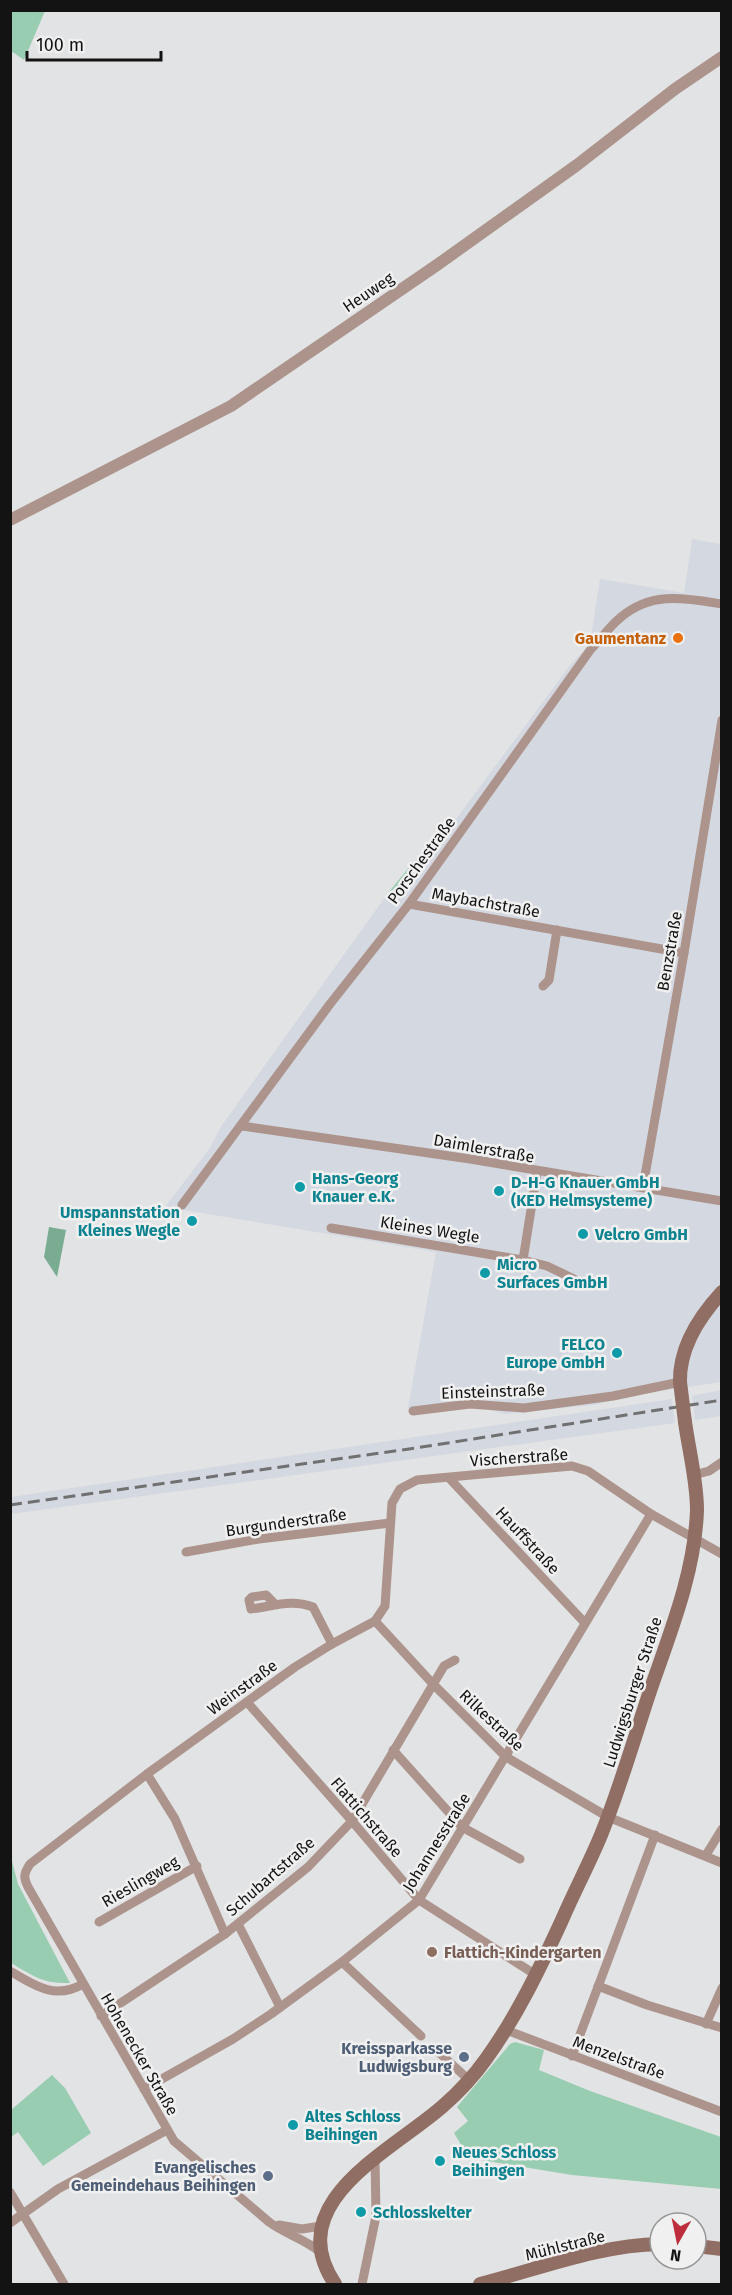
<svg xmlns="http://www.w3.org/2000/svg" width="732" height="2295" viewBox="0 0 732 2295" font-family="'Fira Sans',sans-serif">
  <rect width="100%" height="100%" fill="#e2e3e4"/>
  <g fill="#d4d8e0">
    <path d="M692,539L721,544V1382L648,1393L593,1405L505,1414L481,1407L414,1414L408,1408L436,1252L165,1207L210,1148L220,1128L388,893L416,873L571,664L590,644L600,579L684,593Z"/>
    <path d="M721,1390V1416L695,1420L692,1396Z"/>
    <path d="M672,1399L675,1423L11,1514V1497Z"/>
  </g>
  <g fill="#99cdb1">
    <path d="M10,11H45L24,60L11,51Z"/>
    <path d="M442,835H445L416,873L388,893L411,865Z"/>
    <path d="M12,1861L18,1884L70,1983C44,1984 33,1976 11,1963L10,1862Z"/>
    <path d="M515,2042L544,2050L539,2070L590,2091L721,2137V2189L572,2175L469,2158L454,2133L468,2121L457,2107L510,2044Z"/>
    <path d="M52,2075L65,2088L91,2133L43,2166L18,2132L11,2137V2110Z"/>
  </g>
  <path fill="#79ac91" d="M49,1227L66,1230L57,1277L44,1257Z"/>
  <g fill="none" stroke-linecap="round" stroke-linejoin="round">
    <g stroke="#ac948d" stroke-width="9">
      <path d="M409,904L684,953"/>
      <path d="M543,986L549,980L557,930"/>
      <path d="M242,1126L470,1159L722,1201"/>
      <path d="M643,1187L684,953L722,720"/>
      <path d="M182,1205L330,1004L409,904L591,649C601,639 609,627 620,618C651,591 684,598 722,604"/>
      <path d="M331,1228L523,1260L547,1266L574,1279"/>
      <path d="M523,1260L537,1172"/>
      <path d="M413,1411L470,1404L524,1408L613,1396L680,1382"/>
      <path d="M694,1475L709,1471L722,1462"/>
      <path d="M449,1478L584,1622"/>
      <path d="M186,1552L259,1539L390,1523"/>
      <path d="M276,1605L266,1595L252,1597L249,1600L251,1609C275,1606 291,1599 313,1607L332,1644"/>
      <path d="M375,1621L433,1684L506,1757L608,1817L722,1863"/>
      <path d="M247,1702L352,1821L419,1900L536,1975"/>
      <path d="M393,1750L462,1827L520,1859"/>
      <path d="M147,1774L175,1819L225,1934"/>
      <path d="M706,1855L722,1829"/>
      <path d="M99,1922L197,1866"/>
      <path d="M238,1924L280,2007"/>
      <path d="M342,1962L421,2036"/>
      <path d="M10,1971C35,1986 55,2000 83,1984"/>
      <path d="M598,1986L647,2005L722,2028"/>
      <path d="M101,2016L225,1934L308,1867L352,1821L444,1666L455,1660"/>
      <path d="M706,2024L722,1988"/>
      <path d="M506,2030L722,2112"/>
      <path d="M434,2048L469,2080"/>
      <path d="M572,2056L655,1835"/>
      <path d="M144,2089L233,2039L271,2014L342,1962L419,1900L651,1514"/>
      <path d="M10,2192L64,2284"/>
      <path d="M10,2223L58,2189L167,2130"/>
      <path d="M279,2225L302,2229L321,2226"/>
      <path d="M320,2252C305,2239 285,2234 269,2222L174,2141L28,1887C23,1877 24,1873 30,1864L147,1774L295,1667L332,1644L375,1621L385,1606L392,1503L400,1489L417,1480L572,1466L588,1471L651,1514L722,1554"/>
      <path d="M362,2284L376,2216L375,2158"/>
    </g>
    <path stroke="#ac948d" stroke-width="12" d="M10,520L231,406L437,265L577,165L675,89L722,57"/>
    <g stroke="#906e63" stroke-width="14">
      <path d="M680,1382C679,1347 699,1317 722,1292"/>
      <path d="M696,2246L722,2249"/>
      <path d="M335,2284C280,2202 392,2151 443,2106C459,2092 474,2076 486,2059C517,2016 540,1968 562,1920C574,1892 589,1864 601,1835C620,1788 634,1739 650,1691C670,1633 695,1572 697,1510C697,1481 689,1451 685,1422"/>
      <path d="M480,2284C539,2269 599,2245 660,2244"/>
    </g>
    <path stroke="#707071" stroke-width="3" stroke-dasharray="12 6" stroke-linecap="butt" d="M10,1505L409,1449L722,1400"/>
    <path stroke="#906e63" stroke-width="14" d="M680,1382L685,1422"/>
  </g>
  <circle fill="#e8710a" stroke="#f0f0f1" stroke-width="2" cx="678" cy="638" r="6"/>
  <g fill="#0f9aa8" stroke="#f0f0f1" stroke-width="2">
    <circle cx="300" cy="1187" r="6"/>
    <circle cx="499" cy="1191" r="6"/>
    <circle cx="192" cy="1221" r="6"/>
    <circle cx="583" cy="1234" r="6"/>
    <circle cx="485" cy="1273" r="6"/>
    <circle cx="617" cy="1353" r="6"/>
    <circle cx="293" cy="2125" r="6"/>
    <circle cx="440" cy="2161" r="6"/>
    <circle cx="361" cy="2212" r="6"/>
  </g>
  <circle fill="#8d6e63" stroke="#f0f0f1" stroke-width="2" cx="432" cy="1952" r="6"/>
  <g fill="#5c6f8a" stroke="#f0f0f1" stroke-width="2">
    <circle cx="464" cy="2057" r="6"/>
    <circle cx="268" cy="2176" r="6"/>
  </g>
  <g text-anchor="middle" stroke-width="5" stroke-linejoin="round" paint-order="stroke">
    <g font-size="16" fill="#131313" stroke="#f0f0f1">
      <text transform="translate(368 292) rotate(-34)" y="6">Heuweg</text>
      <text transform="translate(421 860) rotate(-54)" y="6">Porschestraße</text>
      <text transform="translate(486 902) rotate(10)" y="6">Maybachstraße</text>
      <text transform="translate(669 951) rotate(-80)" y="6">Benzstraße</text>
      <text transform="translate(484 1148) rotate(10)" y="6">Daimlerstraße</text>
      <text transform="translate(430 1229) rotate(9)" y="6">Kleines Wegle</text>
      <text transform="translate(493 1391) rotate(-2)" y="6">Einsteinstraße</text>
      <text transform="translate(519 1457) rotate(-4)" y="6">Vischerstraße</text>
      <text transform="translate(286 1522) rotate(-8)" y="6">Burgunderstraße</text>
      <text transform="translate(528 1540) rotate(47)" y="6">Hauffstraße</text>
      <text transform="translate(242 1687) rotate(-36)" y="6">Weinstraße</text>
      <text transform="translate(632 1692) rotate(-72)" y="6">Ludwigsburger Straße</text>
      <text transform="translate(492 1720) rotate(43)" y="6">Rilkestraße</text>
      <text transform="translate(367 1817) rotate(49)" y="6">Flattichstraße</text>
      <text transform="translate(436 1842) rotate(-58)" y="6">Johannesstraße</text>
      <text transform="translate(270 1876) rotate(-41)" y="6">Schubartstraße</text>
      <text transform="translate(140 1881) rotate(-30)" y="6">Rieslingweg</text>
      <text transform="translate(140 2054) rotate(60)" y="6">Hohenecker Straße</text>
      <text transform="translate(619 2057) rotate(20)" y="6">Menzelstraße</text>
      <text transform="translate(565 2245) rotate(-14)" y="6">Mühlstraße</text>
    </g>
    <g font-size="16" font-weight="bold" fill="#c56008" stroke="#f0f0f1" text-anchor="end">
      <text x="666" y="644">Gaumentanz</text>
    </g>
    <g font-size="16" font-weight="bold" fill="#0d838f" stroke="#f0f0f1" text-anchor="start">
      <text x="312" y="1184">Hans-Georg<tspan x="312" dy="18">Knauer e.K.</tspan></text>
      <text x="511" y="1188">D-H-G Knauer GmbH<tspan x="511" dy="18">(KED Helmsysteme)</tspan></text>
      <text x="180" y="1218" text-anchor="end">Umspannstation<tspan x="180" dy="18">Kleines Wegle</tspan></text>
      <text x="595" y="1240">Velcro GmbH</text>
      <text x="497" y="1270">Micro<tspan x="497" dy="18">Surfaces GmbH</tspan></text>
      <text x="605" y="1350" text-anchor="end">FELCO<tspan x="605" dy="18">Europe GmbH</tspan></text>
      <text x="305" y="2122">Altes Schloss<tspan x="305" dy="18">Beihingen</tspan></text>
      <text x="452" y="2158">Neues Schloss<tspan x="452" dy="18">Beihingen</tspan></text>
      <text x="373" y="2218">Schlosskelter</text>
    </g>
    <g font-size="16" font-weight="bold" fill="#785e54" stroke="#f0f0f1" text-anchor="start">
      <text x="444" y="1958">Flattich-Kindergarten</text>
    </g>
    <g font-size="16" font-weight="bold" fill="#4e5e75" stroke="#f0f0f1" text-anchor="end">
      <text x="452" y="2054">Kreissparkasse<tspan x="452" dy="18">Ludwigsburg</tspan></text>
      <text x="256" y="2173">Evangelisches<tspan x="256" dy="18">Gemeindehaus Beihingen</tspan></text>
    </g>
  </g>
  <rect width="732" height="2295" fill="none" stroke="#131313" stroke-width="24"/>
  <g transform="translate(678 2241) rotate(189)"><circle r="28" fill="#f0f0f1" stroke="#989898" stroke-width="1.5"/>
  <path d="M0-4.5L10 22L0 15L-10 22Z" fill="#bd2d3c"/>
  <text y="-9" font-size="16" font-weight="bold" text-anchor="middle" fill="#131313">N</text>
  </g>
  <path d="M27 51v9h134v-9" fill="none" stroke="#131313" stroke-width="3"/>
  <text x="36" y="51" font-size="18" fill="#131313" stroke="#f0f0f1" stroke-width="4.5" paint-order="stroke">100 m</text>
</svg>
